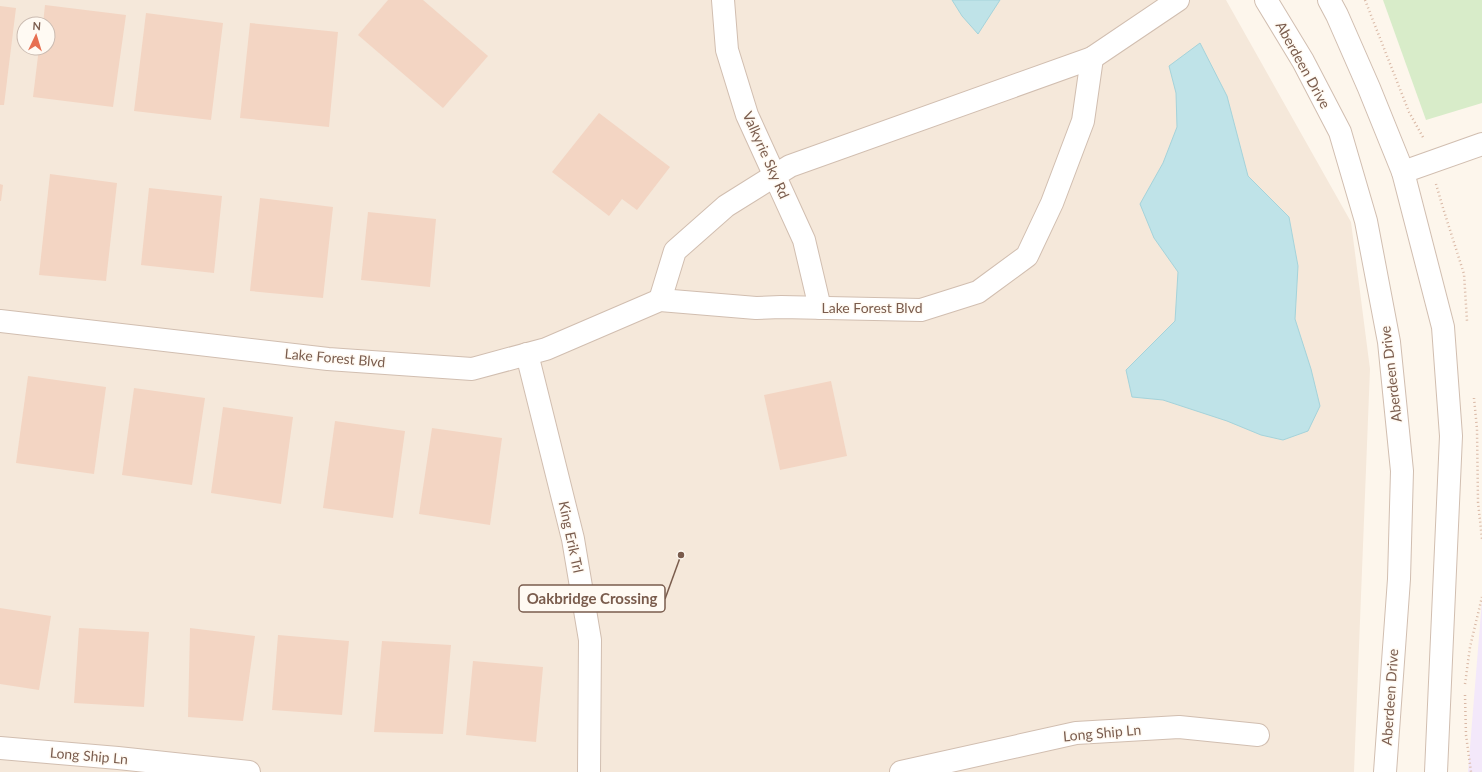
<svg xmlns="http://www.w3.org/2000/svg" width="1482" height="772" viewBox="0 0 1482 772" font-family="Lato,sans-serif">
  <rect width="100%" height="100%" fill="#fdf6ec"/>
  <path fill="#f5e8da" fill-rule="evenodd" d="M0,0H1226L1351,222L1370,369L1354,772H0ZM24,24H48V48H24Z"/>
  <path fill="#f3e8fa" d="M1482,600V772H1468Z"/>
  <path fill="#d8ecc9" d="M1383,0H1482V103L1426,120Z"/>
  <g fill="#bfe3e8" stroke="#a5d3da">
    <path d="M952,0H1000L978,34L962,16Z"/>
    <path d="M1200,43L1227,96L1248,176L1289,217L1298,266L1295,319L1311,369L1320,406L1308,431L1283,440L1261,435L1227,421L1163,400L1132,397L1126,370L1175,321L1178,272L1154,238L1140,204L1163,163L1177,127L1176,93L1169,66Z"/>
  </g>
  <g fill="#f3d5c3">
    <path d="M388,0H423L488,56L443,108L358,35Z"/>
    <path d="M45,5L126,15L113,107L33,97L39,48H48V24H43Z"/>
    <path d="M0,6L16,8L4,105H0Z"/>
    <path d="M146,13L223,23L211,120L134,111Z"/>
    <path d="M250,23L338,32L329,127L240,118Z"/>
    <path d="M599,113L670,167L637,210L622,199L609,216L552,172Z"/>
    <path d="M50,174L117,183L106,281L39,275Z"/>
    <path d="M0,184L3,185L1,201H0Z"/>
    <path d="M149,188L222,196L214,273L141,265Z"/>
    <path d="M260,198L333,207L323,298L250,291Z"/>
    <path d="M368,212L436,219L430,287L361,280Z"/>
    <path d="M28,376L106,387L94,474L16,463Z"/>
    <path d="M831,381L847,456L780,470L764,395Z"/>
    <path d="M134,388L205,398L192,485L122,475Z"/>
    <path d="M223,407L293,417L281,504L211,493Z"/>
    <path d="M335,421L405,431L393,518L323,508Z"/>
    <path d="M432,428L502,438L490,525L419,514Z"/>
    <path d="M0,608L51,616L39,690L0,684Z"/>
    <path d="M79,628L149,632L144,707L74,703Z"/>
    <path d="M190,628L255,636L243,721L188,717Z"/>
    <path d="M278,635L349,641L342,715L272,710Z"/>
    <path d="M382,641L451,645L443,734L374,732Z"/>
    <path d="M473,661L543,667L536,742L466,735Z"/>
  </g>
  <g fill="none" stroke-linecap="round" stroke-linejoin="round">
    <g stroke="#d1beb0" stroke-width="24">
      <g id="minor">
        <path d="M723,0L727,50L747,115L804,240L820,308"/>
        <path d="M1266,0L1303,61L1340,132L1366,221L1389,342L1402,471L1399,579L1385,772"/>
        <path d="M1329,0L1337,15L1369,88L1403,172L1443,327L1451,436L1436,772"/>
        <path d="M1403,172L1482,144"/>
        <path d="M660,300L675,251L726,206L790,166L1092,58L1178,0"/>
        <path d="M0,321L328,359L472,369L546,349L660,300L756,308L781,307L921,310L978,292L1027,256L1052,203L1083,121L1092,58"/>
        <path d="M527,354L573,539L590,640L589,772"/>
        <path d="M0,748L118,758L249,772"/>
        <path d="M901,772L1076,733L1179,727L1258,735"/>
      </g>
    </g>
    <g stroke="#d9b8a5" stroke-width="2.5" stroke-dasharray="1 3" stroke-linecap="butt">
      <path d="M1365,0L1409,112L1424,139"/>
      <path d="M1436,184L1443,208L1464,274L1467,321"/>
      <path d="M1474,398L1477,429L1478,502L1482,539"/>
      <path d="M1465,684L1470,647L1482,597"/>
      <path d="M1465,695L1466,735L1471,772"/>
    </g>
    <use href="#minor" stroke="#fff" stroke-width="22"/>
  </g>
  <g text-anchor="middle" stroke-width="3" stroke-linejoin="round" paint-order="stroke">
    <g font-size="14" fill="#7a5c4d" stroke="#fffaf3">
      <text transform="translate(1303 65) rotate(61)" y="5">Aberdeen Drive</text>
      <text transform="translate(766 155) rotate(66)" y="5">Valkyrie Sky Rd</text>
      <text x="872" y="313">Lake Forest Blvd</text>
      <text transform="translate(335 358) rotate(5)" y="5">Lake Forest Blvd</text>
      <text transform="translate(1391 374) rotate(-97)" y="5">Aberdeen Drive</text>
      <text transform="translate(571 537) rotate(78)" y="5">King Erik Trl</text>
      <text transform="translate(1390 697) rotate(-86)" y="5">Aberdeen Drive</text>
      <text transform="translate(1102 733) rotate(-5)" y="5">Long Ship Ln</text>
      <text transform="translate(89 756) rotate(5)" y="5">Long Ship Ln</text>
    </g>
  </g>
  <path fill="none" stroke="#7a5c4d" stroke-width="1.5" d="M681 555L665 599"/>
  <circle fill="#7a5c4d" stroke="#fffaf3" stroke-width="1.5" cx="681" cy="555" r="4"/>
  <rect fill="#fffaf3" stroke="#7a5c4d" stroke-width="1.5" x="519" y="585" width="146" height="27" rx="4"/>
  <g font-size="15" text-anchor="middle" font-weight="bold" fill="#7a5c4d">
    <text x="592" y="604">Oakbridge Crossing</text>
  </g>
  <g transform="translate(36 36) rotate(4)"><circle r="19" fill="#fffaf3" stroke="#cabbb1"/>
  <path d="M0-3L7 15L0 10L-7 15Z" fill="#e76f51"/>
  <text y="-6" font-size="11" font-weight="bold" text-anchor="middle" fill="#7a5c4d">N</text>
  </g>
</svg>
